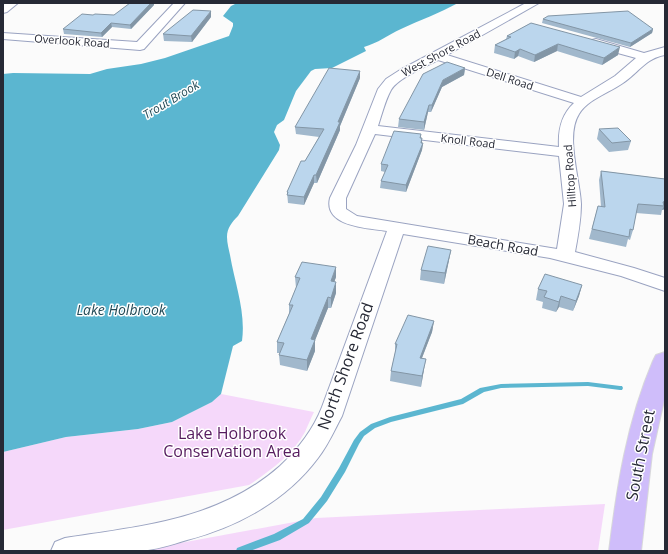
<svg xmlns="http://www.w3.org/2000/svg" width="668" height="554" viewBox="0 0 668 554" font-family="'Open Sans',sans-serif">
  <rect width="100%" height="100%" fill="#fbfbfb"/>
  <g fill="#f5d8fa">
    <path d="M221,394L314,412C311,418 308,425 305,432C293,454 270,471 249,485L3,530V452L66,437L138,429L172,422L212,402Z"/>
    <path d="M605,504L598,551H137L316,518Z"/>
  </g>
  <path fill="#5bb6d0" d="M237,3H458C440,13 420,20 401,29C388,35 378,43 364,47L366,51L332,68L315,69L311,71L296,91L284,120L277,125L274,132L280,145L279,150L238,216C232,222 227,228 227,237C227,243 229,250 230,255C235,284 246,312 242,341L233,346L221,394L212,402L172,422L138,429L66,437L3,452V74L13,73L90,74L107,69L141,64L165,58L229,36L233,26V23L223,16L231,6Z"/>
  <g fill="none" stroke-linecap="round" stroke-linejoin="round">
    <path fill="#5bb6d0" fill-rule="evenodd" d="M588,382L620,386H622L623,388L622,390H620L588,386L501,388L484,392L463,404L391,422L375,428L364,436L359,444L345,472L327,501L309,523L280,540L250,551H236L237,548L274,534L303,519L321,497L339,468L354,440L360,432L371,424L390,417L461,399L480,388L501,384Z"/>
    <g stroke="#9aa3c1" stroke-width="2">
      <g id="minor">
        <path d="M6,3H18L7,12L3,13V5Z"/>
        <path d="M174,3H185L144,49L140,50L3,39V33L137,42Z"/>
        <path d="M526,3H539L447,55L581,97L615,76L636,58L592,46L590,43L592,40L596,39L644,53L665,47V55C646,58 638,73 623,83C609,93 588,99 579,114C565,136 580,179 581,204C581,220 578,236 575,252L634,268L665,278V291L621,276L550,258L403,234L342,416C334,431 328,445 318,458C286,501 237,527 187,540C171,545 155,550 139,551C110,553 80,551 51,551L55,542L65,538C142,526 219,520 280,466C298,449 313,430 322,407L387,231C368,228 323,227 330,198L356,145L378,89L386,79L400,70ZM438,60L574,103C561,115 558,130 559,147L378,126C382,114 385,101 391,90C398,78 425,67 438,60ZM375,134L559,156L564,204L557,249L357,216L346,209V198Z"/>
      </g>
    </g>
    <g stroke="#d8d8db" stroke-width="2">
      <path id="major" d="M665,352V396L652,454L641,551H609C617,486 627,422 653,361L656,355Z"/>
    </g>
    <use href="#minor" fill="#fff" fill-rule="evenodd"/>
    <use href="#major" fill="#cfbdfa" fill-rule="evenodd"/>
  </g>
  <g fill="#a1b8cc">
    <path d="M154,5L131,29L112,27L102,37L64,34L63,29L93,15H114Z"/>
    <path d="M211,17L192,42L164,41L163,34Z"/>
    <path d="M543,19L653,29L652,33L630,47L542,23Z"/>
    <path d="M531,23L618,55L602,65L557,51L534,62L518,56L514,59L494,53L495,45L506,39L507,36Z"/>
    <path d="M465,68L464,75L442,87L431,112H428L424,130L398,127L399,119Z"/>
    <path d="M360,78L340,126V130L317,183H314L304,205L288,203L287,192L319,137L296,134L295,127Z"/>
    <path d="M599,129L631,141L628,150L609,152L597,139Z"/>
    <path d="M421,134V138H422V143H423L422,150L406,192L380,188L381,181L385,172L381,171V164Z"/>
    <path d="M601,171L665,179V209L662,210L661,215L636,213L633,230L630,240L628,239L626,247L589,239L598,206L601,207L599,180Z"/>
    <path d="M451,250L449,260L444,284L420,280L421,270Z"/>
    <path d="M295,277H336L334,282L336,293L331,308H328L315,340V351L307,371L280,365L279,355L280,353H277V342L289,314V305L296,288Z"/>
    <path d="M582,285L579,296L573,311L559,307L556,312L542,308L543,302L536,300L538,289Z"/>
    <path d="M434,321L432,332L422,358L424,369L421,387L390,381L391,371L395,353V344Z"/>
  </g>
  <g fill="#8396a6">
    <path d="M151,3H154V5L131,29L130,25Z"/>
    <path d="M211,11V17L192,42L191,36Z"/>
    <path d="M111,23L112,27L102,37L101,33Z"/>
    <path d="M653,29L652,33L630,47L631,43Z"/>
    <path d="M558,44L557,51L534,62L535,55Z"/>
    <path d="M620,47L618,55L602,65L604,58Z"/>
    <path d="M520,49L518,56L514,59L515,52Z"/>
    <path d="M465,68L464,75L442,87L431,112L432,105L443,80Z"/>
    <path d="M360,71V78L340,126V130L317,183L316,175L338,122Z"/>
    <path d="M429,105L428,112L424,130V122Z"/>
    <path d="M422,138V145L423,143L422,150L406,192V185Z"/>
    <path d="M314,175V183L304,205V197Z"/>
    <path d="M665,201V209L662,210L664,206L663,202Z"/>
    <path d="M451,250L449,260L444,284L445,273Z"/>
    <path d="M336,267V277L331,292V281Z"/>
    <path d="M336,282V293L331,308V298Z"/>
    <path d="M582,285L579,296L573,311L576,301Z"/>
    <path d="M561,296L559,307L556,312L559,302Z"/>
    <path d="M328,297V308L312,348L315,340V351L307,371V360L311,339Z"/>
    <path d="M434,321L432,332L418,368L420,358Z"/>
    <path d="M426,359L424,369L421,387L422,376Z"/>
  </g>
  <g fill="#bbd6ed" stroke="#8396a6">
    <path d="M130,3H151L130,25L111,23L101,33L63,29L82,14L93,15L95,14L114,15Z"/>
    <path d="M193,10L211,11L191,36L163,34Z"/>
    <path d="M628,11L653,29L631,43L543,19L548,16Z"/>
    <path d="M531,23L620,47L604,58L558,44L535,55L520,49L515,52L495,45L511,37L507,36Z"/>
    <path d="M447,62L465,68L443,80L432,105H429L424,122L399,119L423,74Z"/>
    <path d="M329,68L360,71L338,122H340L316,175H314L304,197L287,195L288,192H287L301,161H305L324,129L295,127Z"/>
    <path d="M618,128L631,141L612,143L599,129Z"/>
    <path d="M394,131L421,134L420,138H422L421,143H423L406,185L381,181L388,165L381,164Z"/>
    <path d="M601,171L665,179V201L663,202L664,206L638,204L633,230L630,229L629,237L592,229L598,206L605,207Z"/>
    <path d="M428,246L451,250L445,273L421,270Z"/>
    <path d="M302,262L336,267L331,281L336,282L331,298L328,297L311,339L315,340L307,360L279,355L284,343L277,342L293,305H289L300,278L295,277Z"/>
    <path d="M545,274L582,285L576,301L561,296L559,302L544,297L547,291L538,289Z"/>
    <path d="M408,315L434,321L420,358L426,359L422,376L391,371L397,344H395Z"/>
  </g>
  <g text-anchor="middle" stroke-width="3" stroke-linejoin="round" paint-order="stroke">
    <g font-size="11" fill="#262935" stroke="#fff">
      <text transform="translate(72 41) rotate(4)" y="4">Overlook Road</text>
      <text transform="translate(441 53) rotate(-28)" y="4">West Shore Road</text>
      <text transform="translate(510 79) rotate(18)" y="4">Dell Road</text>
      <text transform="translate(468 141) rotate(7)" y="4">Knoll Road</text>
      <text transform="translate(570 176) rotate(-94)" y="4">Hilltop Road</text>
    </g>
    <g font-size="12" font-style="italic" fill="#224a56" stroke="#fff">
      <text transform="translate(171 100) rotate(-31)" y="4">Trout Brook</text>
    </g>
    <g font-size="13" fill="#262935" stroke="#fff">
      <text transform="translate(503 245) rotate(10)" y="5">Beach Road</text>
    </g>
    <g font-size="14" font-style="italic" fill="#224a56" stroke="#fff">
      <text x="121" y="315">Lake Holbrook</text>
    </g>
    <g font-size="16" fill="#262935" stroke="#fff">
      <text transform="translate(345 366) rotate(-70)" y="6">North Shore Road</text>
      <text transform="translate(640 455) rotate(-79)" y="6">South Street</text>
    </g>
    <g font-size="16" fill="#551b5e" stroke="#fff">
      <text x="232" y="439">Lake Holbrook<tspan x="232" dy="18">Conservation Area</tspan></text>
    </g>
  </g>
  <rect width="668" height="554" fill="none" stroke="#262935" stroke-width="8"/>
</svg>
